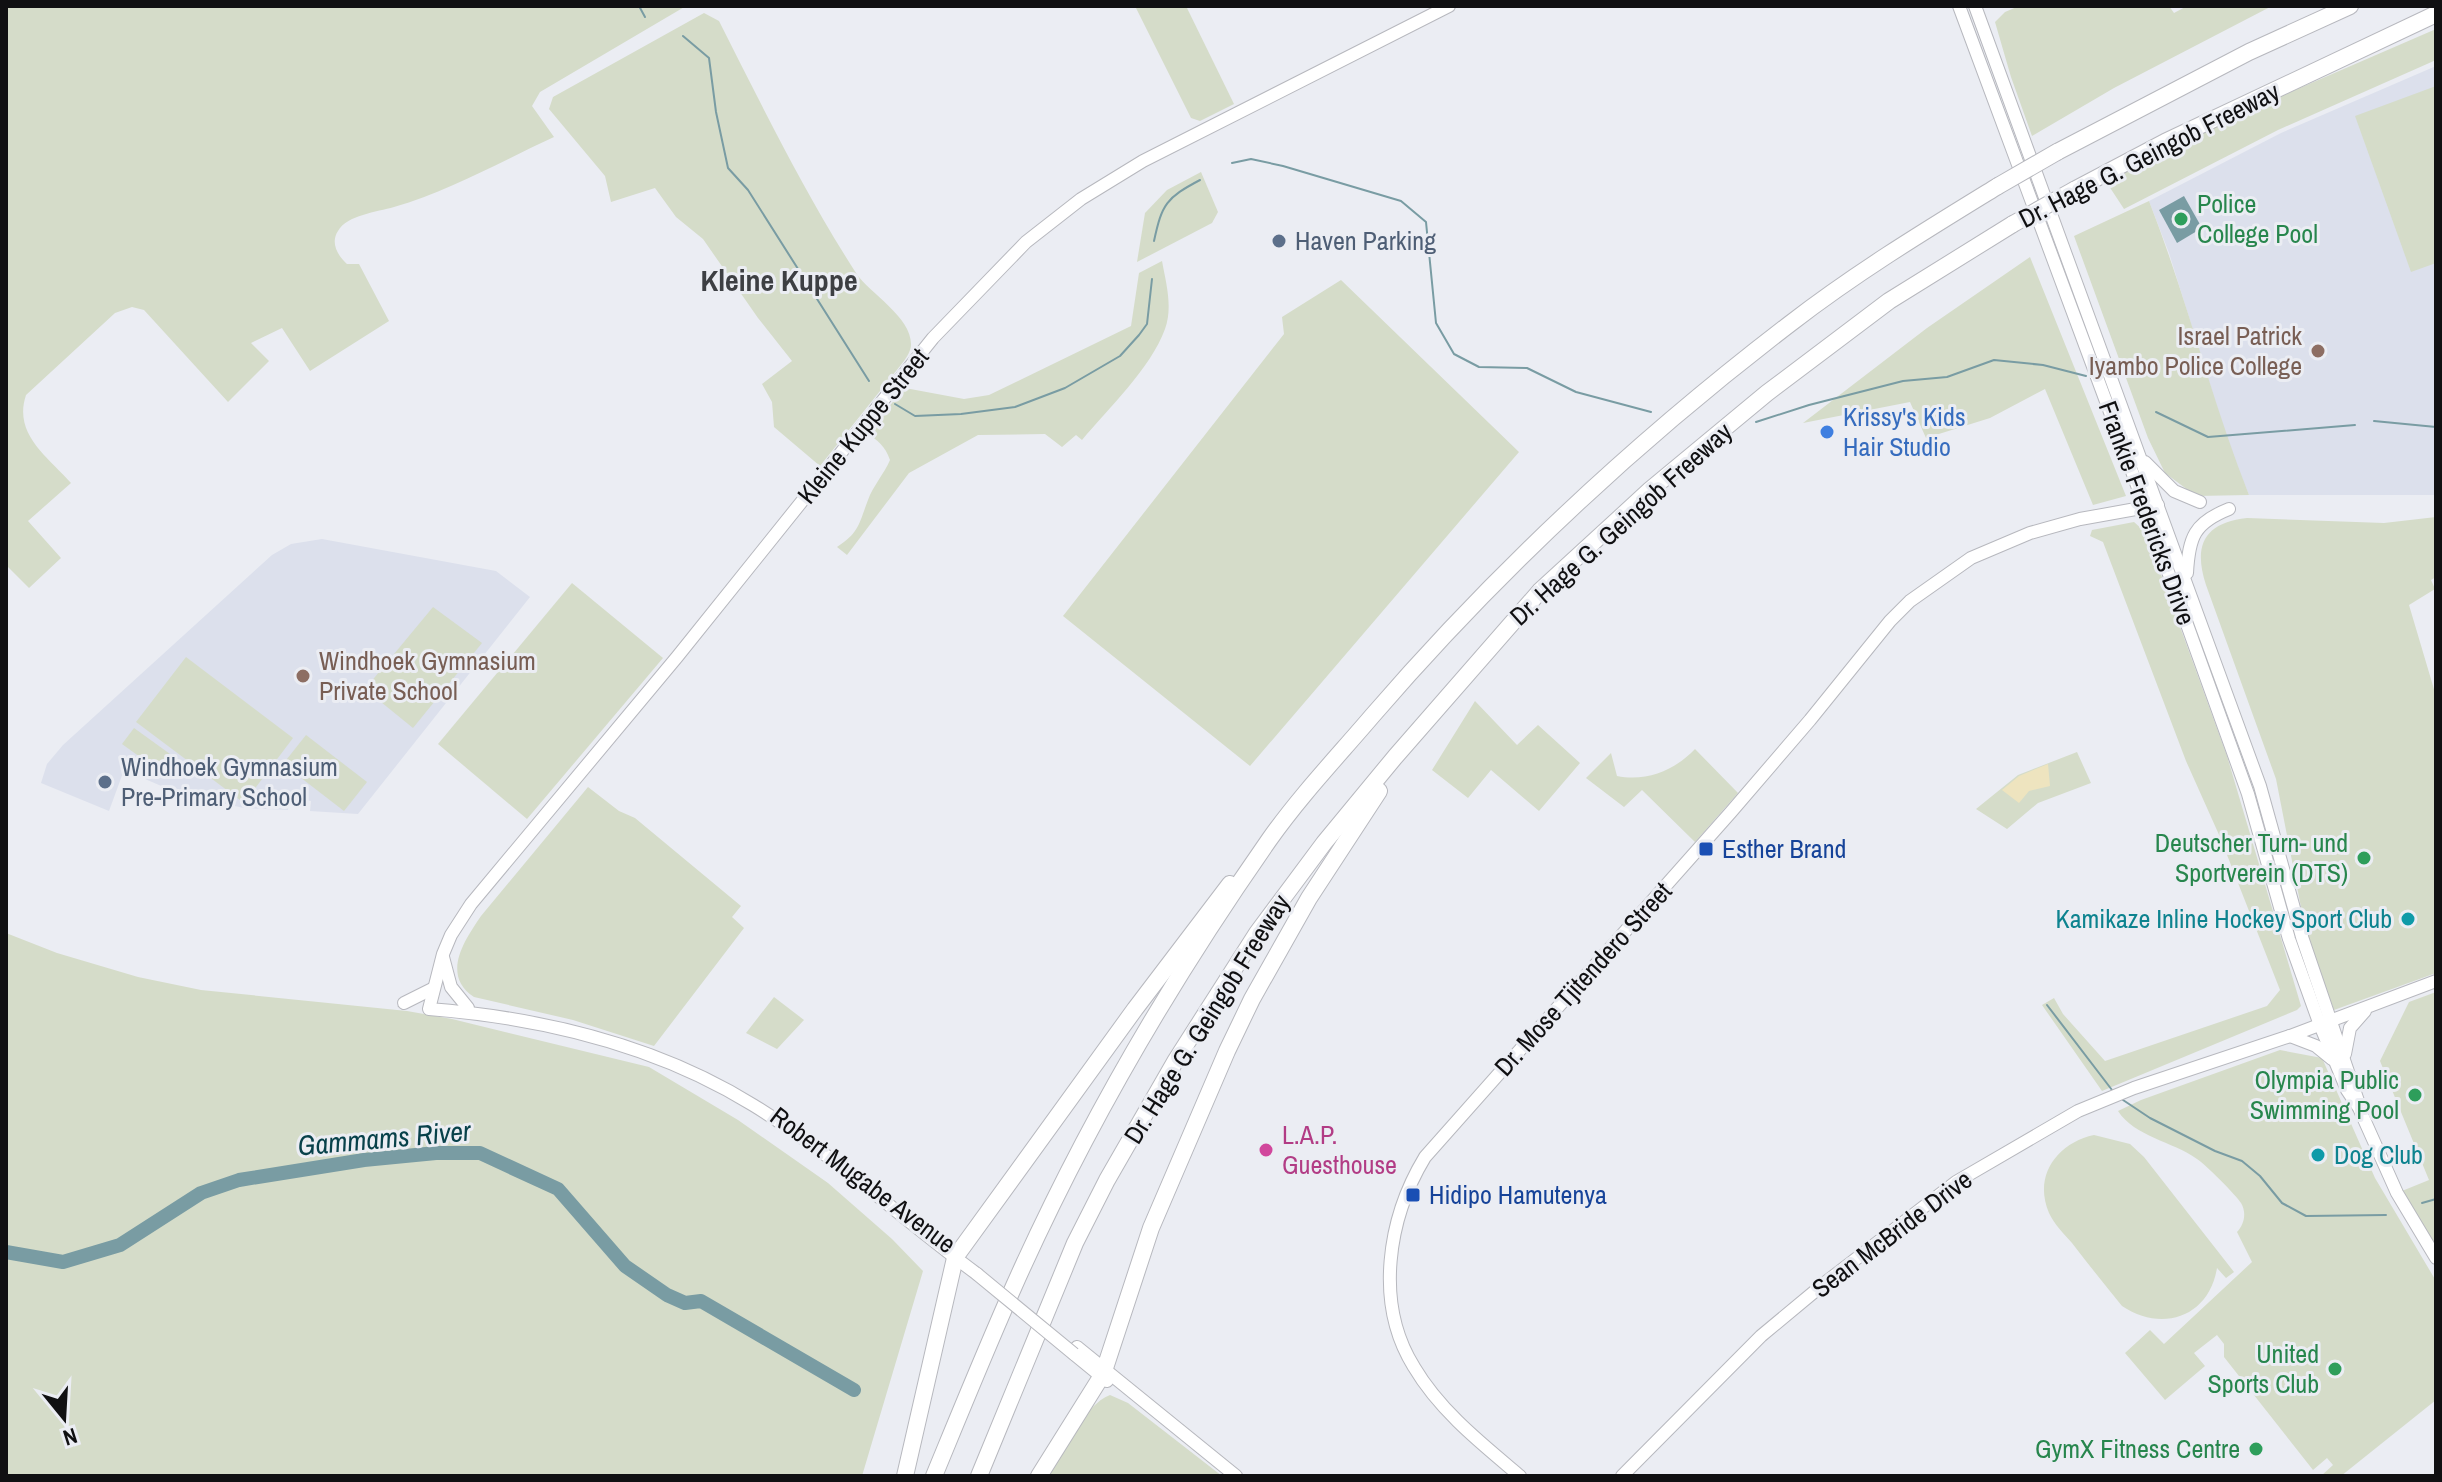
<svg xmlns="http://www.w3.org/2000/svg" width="2442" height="1482" viewBox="0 0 2442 1482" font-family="'Archivo Narrow',sans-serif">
  <rect width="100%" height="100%" fill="#ebedf3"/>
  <g fill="#dce0ec">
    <path d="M2436,66V495H2249L2230,449L2169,253L2149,201L2281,133Z"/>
    <path d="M322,539L496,571L530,597L358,814L310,811L311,801L289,798L288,810L244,808L180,794L124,770L109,811L41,783L47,764L63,745L272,555L291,544Z"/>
  </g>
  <g fill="#d5dcc9">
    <path d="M6,6H686L540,92L532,106L554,137C502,161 449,191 394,207C377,212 347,215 338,231C330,243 338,256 347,264H359L389,321L310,371L282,328L251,343L269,361L228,402L144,310L132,307L115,313L26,395C13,434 47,456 71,483L28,521L61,558L29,588L6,565Z"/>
    <path d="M1135,6H1186L1234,104L1200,121L1191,118Z"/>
    <path d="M2019,6H2169L2174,13L2187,6H2272L2114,88L2032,136L2011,77L1995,22L2005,12Z"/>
    <path d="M704,13L719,21C762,106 804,192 856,273C870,294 912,317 911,345C911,350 907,357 904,361L820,466L774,427L772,402L762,384L792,361L758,318L703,239L676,217L655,188L611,202L605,176L549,109L553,97Z"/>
    <path d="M2436,29V60L2278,130L2124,209L2105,180L2168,145Z"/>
    <path d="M2436,86V263L2411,272L2355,116Z"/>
    <path d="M1201,172L1218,212L1212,223L1137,262L1145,213L1167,190Z"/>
    <path d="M2149,201C2187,298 2211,399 2249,495L2196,496L2165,473L2148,438L2074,236Z"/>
    <path d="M2030,257L2126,496L2093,505L2045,389L1990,418L1926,438L1910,402L1803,423L1927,328Z"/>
    <path d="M1162,261C1166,283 1173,307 1165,329C1151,368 1108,409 1082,440L1076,435L1062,447L1045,434L978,435L909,473L847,555L837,547C860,532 859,523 868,500C873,486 884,474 890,460C885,446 878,440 866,433L905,388L964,399L989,395L1131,326L1139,273Z"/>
    <path d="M1341,280L1519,452L1250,766L1063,616L1284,334L1282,317Z"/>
    <path d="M2436,517V577L2431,580L2435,589L2409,605L2436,696V973L2334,1010L2307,938L2276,779L2206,585C2193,545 2204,523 2247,518L2384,523Z"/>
    <path d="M2134,522L2143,530L2151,547L2227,756L2301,1006L2297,1010L2102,1091L2042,1005L2054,998L2063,1014L2105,1061L2267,1006L2280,990L2220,837L2186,761L2103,542L2090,536L2092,530Z"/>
    <path d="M572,583L663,658L527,819L438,744Z"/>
    <path d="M433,607L482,643L413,728L365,689Z"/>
    <path d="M186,657L293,738L244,803L136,722Z"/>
    <path d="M1475,701L1517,745L1538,725L1580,763L1539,811L1491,770L1468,798L1432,770Z"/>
    <path d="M134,728L177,759L174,765L158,770L122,744Z"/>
    <path d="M306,735L367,782L344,811L283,764Z"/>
    <path d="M1695,749L1738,793L1695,842L1642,790L1624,807L1586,778L1611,753L1617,776C1647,782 1675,770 1695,749Z"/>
    <path d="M2077,752L2091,783L2038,803L2007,829L1976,809L2018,775Z"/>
    <path d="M588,787L619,811L635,818L741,906L732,917L744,928L654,1046L573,1020L474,997C441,975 464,941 481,916Z"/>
    <path d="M6,933L57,953L138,977L201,990L407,1011L452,1019L649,1067L738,1120L828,1183L892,1239L923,1271L862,1476H6Z"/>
    <path d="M2436,992V1258L2397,1193L2429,1180L2380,1061L2409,1002Z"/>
    <path d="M774,997L804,1020L777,1049L746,1033Z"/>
    <path d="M2280,1050L2322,1058L2375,1178L2436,1281V1400L2341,1476H2321L2333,1465L2327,1458L2313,1470L2224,1357V1344L2217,1335L2194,1353L2205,1366L2165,1400L2125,1353L2150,1330L2164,1344L2252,1262L2237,1232C2244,1225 2247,1213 2241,1203C2237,1196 2205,1164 2197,1159C2172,1141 2135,1137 2118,1111L2141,1100Z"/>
    <path d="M2094,1135L2130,1144L2144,1157L2234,1272L2226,1278L2217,1268C2209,1317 2162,1333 2122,1306C2105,1285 2088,1264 2072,1243C2064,1234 2054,1224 2049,1213C2033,1176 2057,1143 2094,1135Z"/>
    <path d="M1110,1395L1128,1403L1222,1476H1047C1062,1452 1084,1405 1110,1395Z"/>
  </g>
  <path fill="#eee4bf" d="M2048,764L2050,786L2029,791L2019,803L2002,790L2019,776Z"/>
  <path fill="#799ca3" d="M2184,196L2202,228L2177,243L2159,210Z"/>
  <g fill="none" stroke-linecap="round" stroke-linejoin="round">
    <g stroke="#799ca3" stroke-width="2">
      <path d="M639,6L645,17"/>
      <path d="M683,36L709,58L716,112L728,168L748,190L869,381"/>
      <path d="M1232,163L1251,159L1283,166L1401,201L1426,222L1436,323L1454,354L1479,367L1527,368L1576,392L1651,412"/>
      <path d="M1154,241C1162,204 1166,198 1200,180"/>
      <path d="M895,404L915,416L961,414L1015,407L1065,388L1120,356L1139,335L1147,324L1152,279"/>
      <path d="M2156,412L2208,437L2355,425"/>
      <path d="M2374,421L2436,427"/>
      <path d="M1756,422L1809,405L1903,381L1947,377L1994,360L2043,365L2086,376"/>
      <path d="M2047,1005L2112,1090"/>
      <path d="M2123,1100L2150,1118L2215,1151L2242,1161L2260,1176L2282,1203L2306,1216L2386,1215"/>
      <path d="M2422,1203L2436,1199"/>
    </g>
    <path stroke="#799ca3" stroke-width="14" d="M6,1252L63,1262L120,1245L201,1193L239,1180L364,1160L436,1153H480L558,1189L625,1266L667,1295L685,1303L701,1301L854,1390"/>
    <g stroke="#b7b8be" stroke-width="14">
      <g id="secondary">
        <path d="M1959,6L2130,466L2248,794L2289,939L2320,1025L2347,1090L2359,1108L2397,1193L2436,1258"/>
        <path d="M1975,6L2260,786L2302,937L2358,1101"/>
        <path d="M2145,462L2174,491L2200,502"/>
        <path d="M2187,573C2189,537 2194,523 2229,509"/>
        <path d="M443,957L451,987L468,1008"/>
        <path d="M404,1003L432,989"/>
        <path d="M2290,1036L2316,1046L2332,1059"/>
        <path d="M2345,1054L2350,1028L2365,1011"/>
        <path d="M977,1274C902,1219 833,1154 753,1105C656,1045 543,1018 429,1009L443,954L451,935L471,904L677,657L933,338L1026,242L1081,199L1143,161L1449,6"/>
        <path d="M1077,1347L1236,1476"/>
        <path d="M1074,1354L1107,1381"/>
        <path d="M1520,1476C1482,1444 1440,1411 1414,1367C1374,1303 1388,1218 1425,1157L1731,812L1810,720L1890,621L1910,601L1971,558L2030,533L2080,519L2158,505"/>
        <path d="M1622,1476L1761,1336L1826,1282L1956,1182L2078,1111L2134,1088L2290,1036L2436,981"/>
      </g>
    </g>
    <g stroke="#b7b8be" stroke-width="18">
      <g id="highway">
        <path d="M2057,152L2249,52L2350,6"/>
        <path d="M2074,190L2165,142L2436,14"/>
        <path d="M959,1252L1135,1009L1230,884"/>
        <path d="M1105,1368L1151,1228L1227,1051L1252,999L1309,898L1379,791"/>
        <path d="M905,1476L955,1258"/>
        <path d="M934,1476C960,1413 986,1349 1014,1286C1083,1131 1171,980 1269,840C1300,796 1338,756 1373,715C1499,569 1638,440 1791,323C1857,272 1928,229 1998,186"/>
        <path d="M979,1476L1075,1243L1107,1180L1176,1060L1257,933L1324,843L1395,757L1540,591L1650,490L1767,393L1889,301L2013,224"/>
        <path d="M1039,1476L1101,1377"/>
      </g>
    </g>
    <use href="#secondary" stroke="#fff" stroke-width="12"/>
    <use href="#highway" stroke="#fff" stroke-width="16"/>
    <g stroke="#b7b8be" stroke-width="14" stroke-linecap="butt">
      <path id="secondary-bridge" d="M977,1274L1074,1354"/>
    </g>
    <g stroke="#b7b8be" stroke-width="18" stroke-linecap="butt">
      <g id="highway-bridge">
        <path d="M1998,186L2057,152"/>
        <path d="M2013,224L2074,190"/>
      </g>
    </g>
    <use href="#secondary-bridge" stroke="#fff" stroke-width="12"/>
    <use href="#highway-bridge" stroke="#fff" stroke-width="16"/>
  </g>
  <g fill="#2e9e5b" stroke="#ebedf3" stroke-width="3">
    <circle cx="2181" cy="219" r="8"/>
    <circle cx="2364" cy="858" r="8"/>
    <circle cx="2415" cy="1095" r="8"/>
    <circle cx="2335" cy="1369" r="8"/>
    <circle cx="2256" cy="1449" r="8"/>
  </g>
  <g fill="#5c6f8a" stroke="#ebedf3" stroke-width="3">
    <circle cx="1279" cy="241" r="8"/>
    <circle cx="105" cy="782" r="8"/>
  </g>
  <g fill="#8d6e63" stroke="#ebedf3" stroke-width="3">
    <circle cx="2318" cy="351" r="8"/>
    <circle cx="303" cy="676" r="8"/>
  </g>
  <circle fill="#3f7fe0" stroke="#ebedf3" stroke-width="3" cx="1827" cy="432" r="8"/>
  <g fill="#1a4fb4" stroke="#ebedf3" stroke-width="3">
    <rect x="1698" y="841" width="16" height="16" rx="4"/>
    <rect x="1405" y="1187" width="16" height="16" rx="4"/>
  </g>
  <g fill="#0f9aa8" stroke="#ebedf3" stroke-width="3">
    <circle cx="2408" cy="919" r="8"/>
    <circle cx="2318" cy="1155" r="8"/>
  </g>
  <circle fill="#d1479c" stroke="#ebedf3" stroke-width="3" cx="1266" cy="1150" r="8"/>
  <g text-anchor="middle" stroke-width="6" stroke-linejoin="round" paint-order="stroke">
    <g font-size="26" fill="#101012" stroke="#ebedf3">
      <text transform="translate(2149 155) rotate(-27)" y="9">Dr. Hage G. Geingob Freeway</text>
      <text transform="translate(863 426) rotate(-51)" y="9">Kleine Kuppe Street</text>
      <text transform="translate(2147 513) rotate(70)" y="9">Frankie Fredericks Drive</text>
      <text transform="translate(1621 524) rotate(-42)" y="9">Dr. Hage G. Geingob Freeway</text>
      <text transform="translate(1583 979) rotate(-48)" y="9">Dr. Mose Tjitendero Street</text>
      <text transform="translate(1207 1019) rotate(-58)" y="9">Dr. Hage G. Geingob Freeway</text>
      <text transform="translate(863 1180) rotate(37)" y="9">Robert Mugabe Avenue</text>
      <text transform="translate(1892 1234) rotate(-37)" y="9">Sean McBride Drive</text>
    </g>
    <g font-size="26" fill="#27864d" stroke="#ebedf3" text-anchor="end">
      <text x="2197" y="213" text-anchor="start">Police<tspan x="2197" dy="30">College Pool</tspan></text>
      <text x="2348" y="852">Deutscher Turn- und<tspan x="2348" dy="30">Sportverein (DTS)</tspan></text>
      <text x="2399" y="1089">Olympia Public<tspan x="2399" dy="30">Swimming Pool</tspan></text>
      <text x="2319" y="1363">United<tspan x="2319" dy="30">Sports Club</tspan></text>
      <text x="2240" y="1458">GymX Fitness Centre</text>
    </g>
    <g font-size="26" fill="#4e5e75" stroke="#ebedf3" text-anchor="start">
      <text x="1295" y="250">Haven Parking</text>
      <text x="121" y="776">Windhoek Gymnasium<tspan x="121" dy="30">Pre-Primary School</tspan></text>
    </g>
    <g font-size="26" fill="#785e54" stroke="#ebedf3" text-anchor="end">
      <text x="2302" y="345">Israel Patrick<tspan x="2302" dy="30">Iyambo Police College</tspan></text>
      <text x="319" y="670" text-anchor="start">Windhoek Gymnasium<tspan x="319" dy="30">Private School</tspan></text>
    </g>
    <g font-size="26" fill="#366cbe" stroke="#ebedf3" text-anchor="start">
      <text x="1843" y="426">Krissy's Kids<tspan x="1843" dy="30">Hair Studio</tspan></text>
    </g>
    <g font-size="26" fill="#164399" stroke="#ebedf3" text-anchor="start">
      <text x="1722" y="858">Esther Brand</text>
      <text x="1429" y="1204">Hidipo Hamutenya</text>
    </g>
    <g font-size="26" fill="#0d838f" stroke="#ebedf3" text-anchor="end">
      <text x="2392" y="928">Kamikaze Inline Hockey Sport Club</text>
      <text x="2334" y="1164" text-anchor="start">Dog Club</text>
    </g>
    <g font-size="26" fill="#b23c85" stroke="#ebedf3" text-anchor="start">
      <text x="1282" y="1144">L.A.P.<tspan x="1282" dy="30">Guesthouse</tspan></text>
    </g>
    <g font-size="28" font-style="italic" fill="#08414a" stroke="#ebedf3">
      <text transform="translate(384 1138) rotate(-5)" y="10">Gammams River</text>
    </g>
    <g font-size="30" font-weight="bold" fill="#3d3f43" stroke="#ebedf3">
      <text x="779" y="291">Kleine Kuppe</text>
    </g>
  </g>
  <rect width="2442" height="1482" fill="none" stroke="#101012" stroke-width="16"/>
  <g transform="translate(64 1418) rotate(162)" stroke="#ebedf3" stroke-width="6" paint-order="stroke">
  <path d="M0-6L14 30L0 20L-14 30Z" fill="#101012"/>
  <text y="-12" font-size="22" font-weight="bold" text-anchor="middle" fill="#101012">N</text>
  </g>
</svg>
